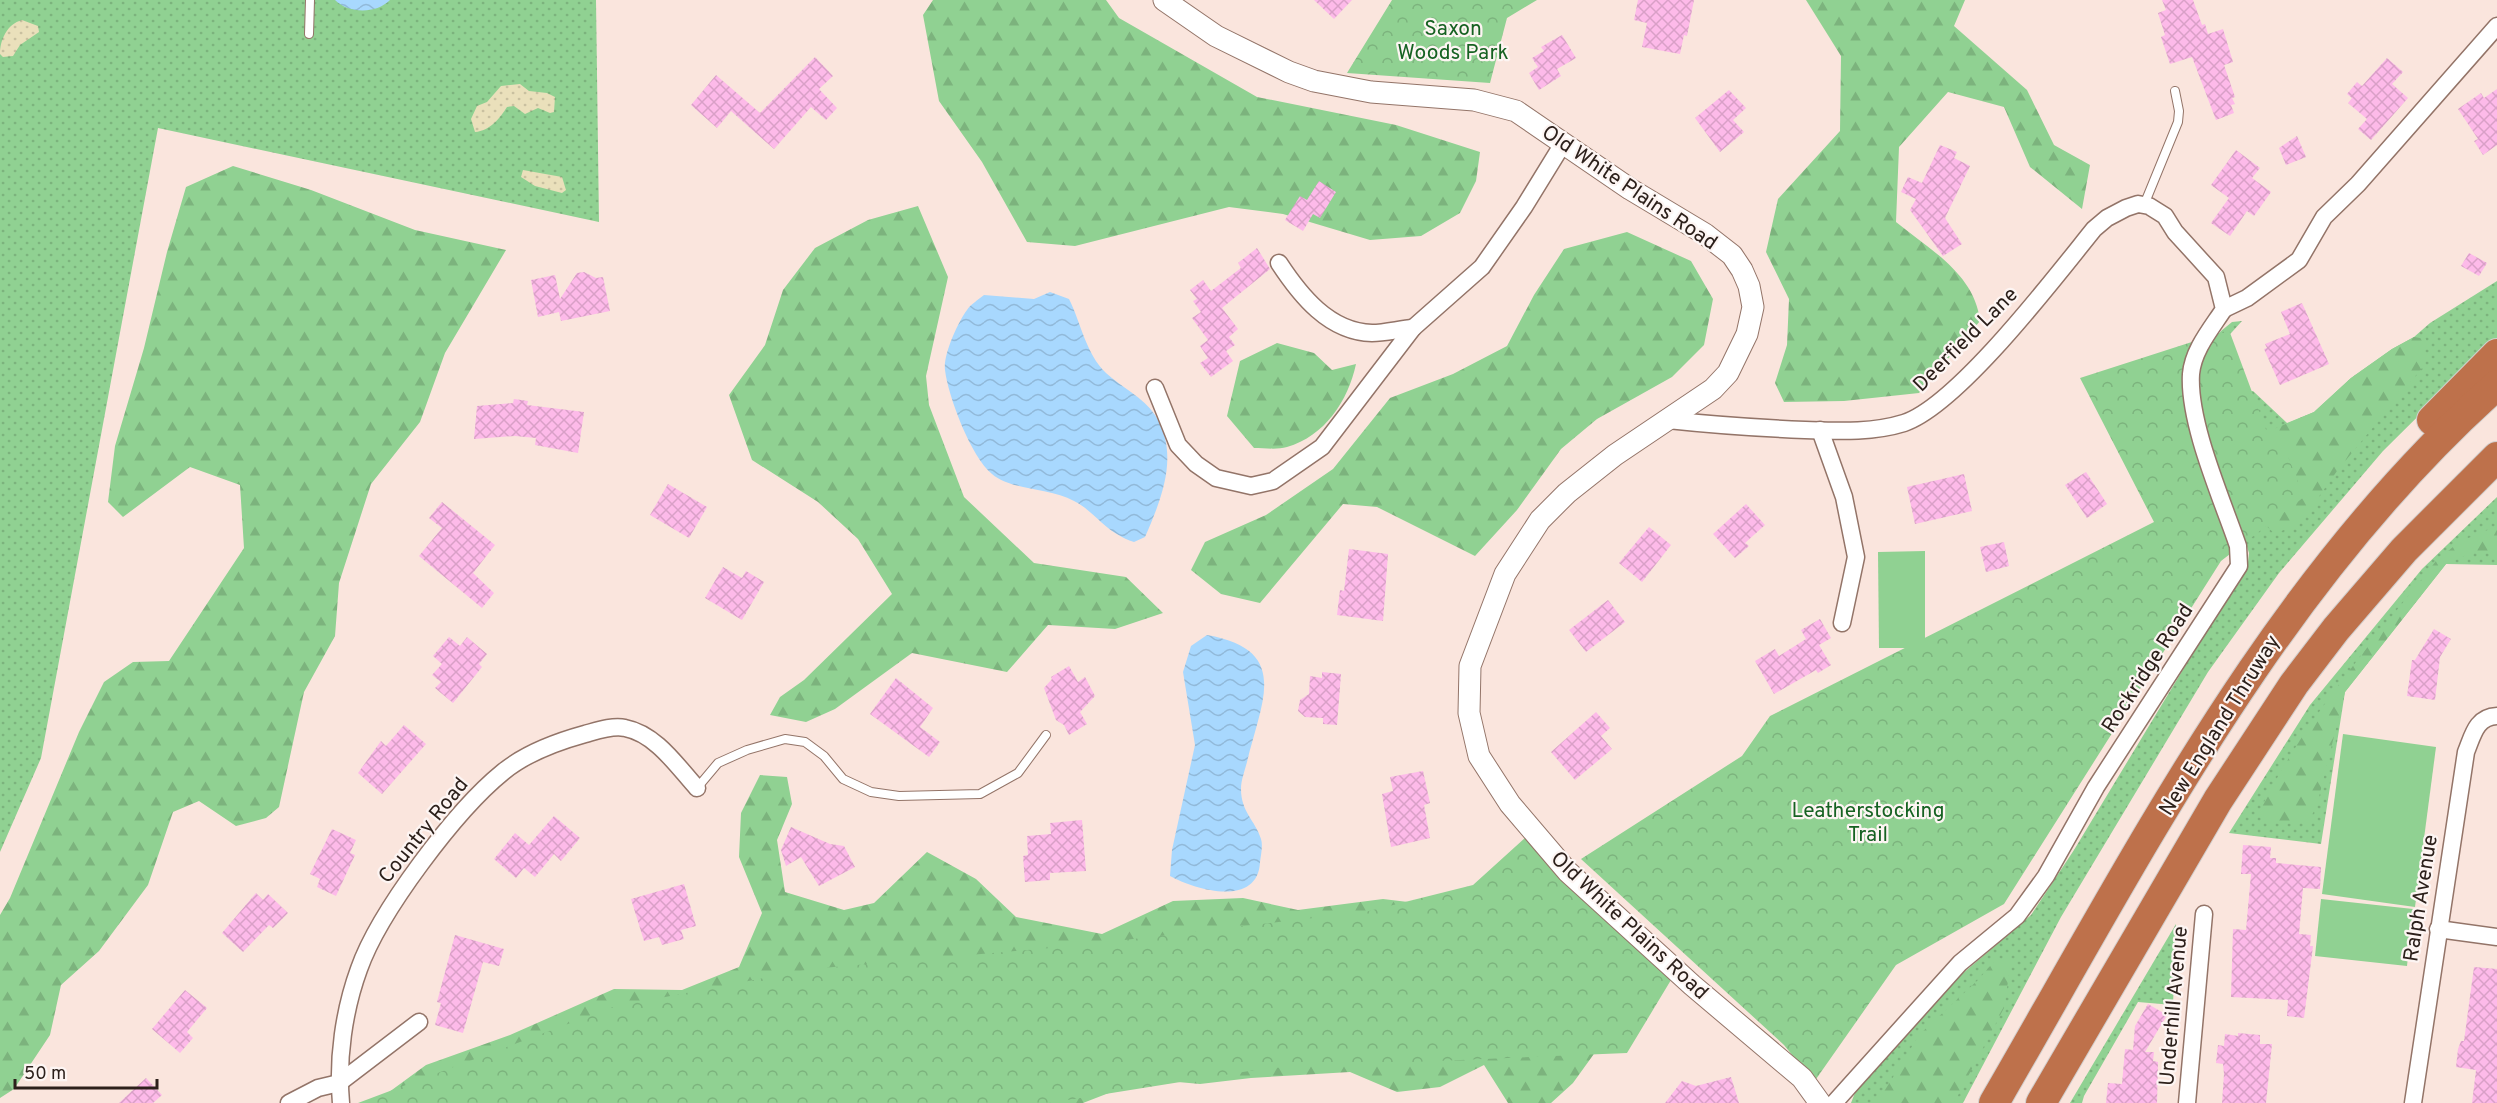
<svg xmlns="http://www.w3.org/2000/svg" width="2497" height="1103" viewBox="0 0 2497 1103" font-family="Overpass,sans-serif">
  <defs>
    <pattern id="grass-dots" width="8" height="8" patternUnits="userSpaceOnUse" patternTransform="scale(1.5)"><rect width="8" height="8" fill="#90d192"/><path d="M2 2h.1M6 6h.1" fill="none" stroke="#7cb37d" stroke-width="1.8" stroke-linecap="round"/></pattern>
    <pattern id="forest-firs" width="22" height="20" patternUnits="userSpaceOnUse" patternTransform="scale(1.5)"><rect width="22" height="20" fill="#90d192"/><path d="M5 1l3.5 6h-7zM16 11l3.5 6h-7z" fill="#7cb37d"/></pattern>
    <pattern id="sand-dots" width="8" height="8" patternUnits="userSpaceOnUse" patternTransform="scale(1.5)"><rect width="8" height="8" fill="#eae0bb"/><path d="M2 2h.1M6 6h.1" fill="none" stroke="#c9c0a0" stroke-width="1.8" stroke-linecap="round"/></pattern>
    <pattern id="park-crowns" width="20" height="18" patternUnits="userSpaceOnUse" patternTransform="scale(1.5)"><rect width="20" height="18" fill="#90d192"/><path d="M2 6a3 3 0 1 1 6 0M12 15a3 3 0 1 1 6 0" fill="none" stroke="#7cb37d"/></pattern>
    <pattern id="water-waves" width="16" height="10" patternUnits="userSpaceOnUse" patternTransform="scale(1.5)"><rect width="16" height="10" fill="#a8d8fe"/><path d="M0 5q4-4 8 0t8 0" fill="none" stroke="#91b9d9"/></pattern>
    <pattern id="building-cross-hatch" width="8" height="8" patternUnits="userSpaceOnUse" patternTransform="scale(1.5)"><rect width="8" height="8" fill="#fdbae9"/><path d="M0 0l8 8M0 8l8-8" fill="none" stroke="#d9a0c7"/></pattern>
  </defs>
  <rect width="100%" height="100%" fill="#fae5dd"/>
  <g fill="url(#grass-dots)">
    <path d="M0,0H596L599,222L158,128L41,758L0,852Z"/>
    <path d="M2497,281V338L2383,451L2279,573L2208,672L2061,917L1963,1103H1851L1858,1085L1934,998L2031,915L2074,850L2248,562L2249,553L2201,404L2207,349L2221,331L2232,322L2242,321L2213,353L2232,392L2253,391L2287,423L2314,412L2351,378L2392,349L2414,337L2430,323Z"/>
    <path d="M2497,497V565L2446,564L2345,692L2321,844L2229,833L2310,705L2422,569Z"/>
    <path d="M2176,924L2173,1005L2138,1002L2084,1096L2082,1103H2070Z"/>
  </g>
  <g fill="url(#forest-firs)">
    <path d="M933,0H1106L1119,18L1257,97L1396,125L1480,152L1476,181L1460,213L1421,236L1370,240L1283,214L1229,207L1075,246L1027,242L982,162L939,101L923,15Z"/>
    <path d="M1806,0H1965L1954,26L2027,90L2054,145L2090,165L2082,209L2030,167L2004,107L1948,92L1899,147L1896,222C1929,249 1975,274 1980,321L1919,393L1844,401L1784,402L1775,383L1787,345L1789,299L1766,252L1778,199L1840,131L1841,56Z"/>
    <path d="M233,166L311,190L415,230L506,250L445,353L420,422L371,484L339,583L335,636L304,692L279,807L266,818L236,826L199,801L173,812L148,885L99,951L61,985L50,1035L14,1089L0,1098V915L10,898L79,732L104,682L133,662L169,661L244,548L240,485L190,467L123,517L108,502L115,446L144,348L167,252L186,187Z"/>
    <path d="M918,206L948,277L926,376L929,405L964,497L1034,563L1126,577L1163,613L1115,629L1048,625L1007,672L912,653L835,709L806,722L770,715L780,697L804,680L892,594L858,539L818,502L752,460L729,395L765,345L783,290L815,248L868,220Z"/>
    <path d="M1627,232L1691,261L1713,299L1704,345L1672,377L1597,419L1561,449L1517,510L1475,556L1377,507L1343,504L1260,603L1221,594L1191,570L1205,542L1266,515L1333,469L1390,398L1453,374L1507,346L1534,295L1564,249Z"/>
    <path d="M2414,337L2426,339L2422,368L2337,471L2301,522L2275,534L2249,510L2267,432L2314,412L2351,378L2392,349Z"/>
    <path d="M1277,343L1314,353L1332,370L1356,364C1348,401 1325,436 1287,447C1277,450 1264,448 1254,448L1227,416L1240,361Z"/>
    <path d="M2497,526V551L2471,553L2446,564L2345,692L2317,805L2309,821L2280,824L2264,819L2261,808C2306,718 2374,640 2436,561L2459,542Z"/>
    <path d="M760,775L787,777L792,804L777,840L785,892L844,910L874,903L927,852L976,879L1016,917L1102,934L1173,901L1243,898L1298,910L1383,899L1491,912L1635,997L1573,1083L1551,1103H1508L1484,1065L1440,1087L1397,1092L1350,1072L1251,1078L1200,1084L1145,1079L1083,1103H383L385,1095L426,1065L510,1035L614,989L682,990L739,967L762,913L739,857L741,813Z"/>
    <path d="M1997,958L2011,961L2004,1008L1954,1103H1877L1919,1035L1978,980Z"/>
  </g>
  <g fill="url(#sand-dots)">
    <path d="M22,20L38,26L39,32L20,45L13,56L3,57L0,54C0,40 7,24 22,20Z"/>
    <path d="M520,84L529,91L547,93L555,97L554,112L550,113L538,108L525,114L514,106L507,107C500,118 490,131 475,132L471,119L477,106L487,102L501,86Z"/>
    <path d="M523,170L562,177L566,190L562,193L535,186L521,177Z"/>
  </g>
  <g fill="url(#park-crowns)">
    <path d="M1392,0H1537L1507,18L1490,83L1347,73Z"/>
    <path d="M2229,330L2268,435L2278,431L2304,497L2221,561L2004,904L1896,965L1814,1082L1784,1045L1581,859L1742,756L1770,716L2154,522L2080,378Z"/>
    <path d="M1527,836L1671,980L1627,1053L1268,1068L1049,1103H358L613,1007L811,969L1073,946L1365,912L1473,885Z"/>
  </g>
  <g fill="#90d192">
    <path d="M1925,551V648H1879L1878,552Z"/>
    <path d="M2343,734L2436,747L2415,907L2322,894Z"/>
    <path d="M2321,899L2413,909L2407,966L2315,956Z"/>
  </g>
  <g fill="url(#water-waves)">
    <path d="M335,0H390C376,14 349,14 335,0Z"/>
    <path d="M1050,292L1069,299C1081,323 1086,354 1106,373C1121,387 1143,397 1155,415C1180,454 1162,498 1145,537L1134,542C1104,532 1097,513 1074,501C1048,487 1012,491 992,474C971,457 948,396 945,370C943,355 958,322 967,310C971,304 978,300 984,295L1034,299Z"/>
    <path d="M1207,635C1292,650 1261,702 1247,762C1245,770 1241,780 1241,789C1241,812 1255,820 1261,839C1263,845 1261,855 1260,862C1258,908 1195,890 1170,876L1172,850L1195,745L1183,672L1191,646Z"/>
  </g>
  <g fill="url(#building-cross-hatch)">
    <path d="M1314,0H1352L1334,19Z"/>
    <path d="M1638,0H1694L1687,36L1684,35L1680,54L1642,47L1647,23L1634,20Z"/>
    <path d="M2162,0H2193L2202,25L2205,24L2208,34L2223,29L2233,62L2224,65L2235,97L2232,98L2235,104L2231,105L2234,113L2216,120L2192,57L2170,64L2161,37L2165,35L2158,13L2166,10Z"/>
    <path d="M1562,35L1576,58L1557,69L1561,76L1539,90L1529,73L1538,67L1532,58L1544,51L1541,47Z"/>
    <path d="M815,57L833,76L819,89L837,108L826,120L811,107L774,149L731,111L717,128L691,105L716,75L760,113Z"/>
    <path d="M2387,58L2403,72L2392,84L2408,98L2371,140L2358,129L2367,119L2348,103L2352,98L2347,94L2357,82L2362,86Z"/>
    <path d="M2497,89V145L2483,155L2474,141L2478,139L2458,109L2481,93L2484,98Z"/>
    <path d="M1729,90L1746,108L1733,120L1744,132L1720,152L1695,118Z"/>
    <path d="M2297,136L2306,157L2286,165L2279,148Z"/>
    <path d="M1940,145L1957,152L1954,158L1970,166L1945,218L1962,244L1943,256L1910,210L1916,199L1901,192L1908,177L1922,183Z"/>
    <path d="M2236,150L2260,168L2252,178L2271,192L2254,216L2247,211L2230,236L2211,223L2229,198L2211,185Z"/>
    <path d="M1319,181L1336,192L1320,218L1313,214L1303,231L1285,220L1300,196L1307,200Z"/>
    <path d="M1257,248L1270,269L1222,308L1238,329L1229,337L1235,345L1226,351L1233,361L1211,377L1200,363L1208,358L1200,346L1208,340L1192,318L1201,312L1193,301L1197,299L1190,290L1203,280L1211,291L1241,268L1238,263Z"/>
    <path d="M2469,253L2487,263L2479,276L2461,266Z"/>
    <path d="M584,272L596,278L603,277L610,311L561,321L559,312L538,317L531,280L555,275L560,299L577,273Z"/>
    <path d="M2302,303L2329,364L2280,385L2264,349L2267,348L2265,344L2290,334L2281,312Z"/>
    <path d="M514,399L528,401L527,405L584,412L578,453L535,445L536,438L515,436L474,439L477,406L513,403Z"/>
    <path d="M2086,472L2107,504L2087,518L2065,485Z"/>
    <path d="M1964,474L1972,511L1915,524L1907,487Z"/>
    <path d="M668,484L707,507L689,538L650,515Z"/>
    <path d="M442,502L495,545L473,573L494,593L482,608L419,556L442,528L429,518Z"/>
    <path d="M1746,504L1765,525L1745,543L1749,546L1735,558L1713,534Z"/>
    <path d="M1649,527L1671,545L1642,582L1619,563Z"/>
    <path d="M2004,542L2009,566L1986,572L1980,547Z"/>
    <path d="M1349,549L1388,554L1383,621L1337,615L1340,590L1344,591Z"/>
    <path d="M723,567L742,578L746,571L764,582L742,620L705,598Z"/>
    <path d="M1608,600L1625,622L1586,652L1569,630Z"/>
    <path d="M1820,619L1831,638L1819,645L1831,665L1818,673L1816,670L1774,694L1755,661L1775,649L1779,656L1806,639L1801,630Z"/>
    <path d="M2434,629L2451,639L2440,657L2435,700L2407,696L2412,660H2415Z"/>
    <path d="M449,637L460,646L467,637L487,654L479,664L482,667L453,703L435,688L441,682L432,675L442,664L433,656Z"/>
    <path d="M1069,666L1078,682L1085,677L1095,696L1080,712L1087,724L1069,735L1064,725L1056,720L1044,688L1052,679L1051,677Z"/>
    <path d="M1322,672L1341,674L1337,725L1323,724V718L1305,717L1298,711L1300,700L1309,694L1310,676L1322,678Z"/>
    <path d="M896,678L933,708L920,727L940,742L929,757L870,714Z"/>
    <path d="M1596,712L1610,728L1601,736L1612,749L1575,780L1551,752Z"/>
    <path d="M404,725L426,744L382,794L358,773L381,741L386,746Z"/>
    <path d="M1423,771L1430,803L1424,805L1430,838L1391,847L1382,794L1393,791L1390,777Z"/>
    <path d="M554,816L580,838L561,861L554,854L535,877L524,868L516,878L494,859L515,833L529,845Z"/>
    <path d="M1082,820L1086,871L1050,873V880L1025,882L1023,856L1028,855L1027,836L1051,834L1050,823Z"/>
    <path d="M791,827L830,844L844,846L855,867L819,886L801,857L786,866L781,850Z"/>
    <path d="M332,829L356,840L350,853L355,855L336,896L317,887L320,879L310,874Z"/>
    <path d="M2243,845L2271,847L2270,858H2276V863L2321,867L2320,889L2303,888L2299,934L2311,935L2310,946H2313L2304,1018L2287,1016L2288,1000L2231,997L2233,929L2246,930L2251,874H2241Z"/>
    <path d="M684,884L696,926L681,930L684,939L662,945L659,937L644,941L631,899Z"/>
    <path d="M256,893L263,900L268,894L288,913L273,928L269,925L243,952L222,933Z"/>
    <path d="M455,935L504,949L499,966L483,962L463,1033L435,1025L441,1003L437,1002Z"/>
    <path d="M2474,967L2497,969V1103H2472L2476,1070L2456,1067L2458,1049L2461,1041H2464Z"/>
    <path d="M185,990L207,1008L187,1032L193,1038L180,1053L152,1029Z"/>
    <path d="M2148,1004L2167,1015L2145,1052H2154L2153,1061L2158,1062L2157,1103H2106L2108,1083L2122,1084L2125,1049L2133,1050L2135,1026Z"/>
    <path d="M2238,1033L2260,1035V1044H2272L2266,1103H2222L2224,1074L2223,1064L2216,1063L2218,1045L2224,1046L2225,1034L2238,1036Z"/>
    <path d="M1731,1077L1739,1103H1665L1682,1081L1696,1086Z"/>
    <path d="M146,1078L162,1095L153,1103H119Z"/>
  </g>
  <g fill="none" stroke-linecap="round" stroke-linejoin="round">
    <g stroke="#937468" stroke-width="10">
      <g id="service">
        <path d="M309,34L310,0"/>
        <path d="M2144,205L2178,122L2179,111L2175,91"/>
        <path d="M697,788L718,763L747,750L785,739L805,742L824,756L843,779L871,792L899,796L980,794L1018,773L1046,735"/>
      </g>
    </g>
    <g stroke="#937468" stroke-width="19">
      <g id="minor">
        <path d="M1279,263C1300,295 1329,332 1372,333C1385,333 1400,329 1413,328"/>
        <path d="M2224,309L2247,298L2299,260L2324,217L2358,184L2497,26"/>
        <path d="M1155,388L1178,445L1196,464L1216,478L1251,486L1273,481L1322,447L1413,328L1482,267L1524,207L1564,142"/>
        <path d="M1668,420C1714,425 1759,428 1805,430C1837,431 1872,433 1904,423C1958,405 2056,276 2094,229L2107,218L2126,208L2138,204L2149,206L2165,216L2175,232L2216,277L2224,309C2211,329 2193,350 2191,374C2188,423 2222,499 2238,546L2239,566L2096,787L2046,876L2017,916L1960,963L1834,1103"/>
        <path d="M1820,430L1844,497L1856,557L1842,623"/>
        <path d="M2438,929L2497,937"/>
        <path d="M289,1103L318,1088L339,1083L419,1022"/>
        <path d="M341,1103C337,1059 344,1010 359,969C379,912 456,810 503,772C526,753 556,742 585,734C596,731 613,725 625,728C656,734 677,766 697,788"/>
        <path d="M2187,1103L2204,914"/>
        <path d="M2413,1103L2466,752C2473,735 2476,717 2497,716"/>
      </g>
    </g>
    <g stroke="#937468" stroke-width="23">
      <path id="tertiary" d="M1164,0L1216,36L1289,72L1314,81L1371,92L1474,100L1516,111L1630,189L1705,234L1732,255L1742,270L1749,286L1753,307L1747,334L1728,373L1713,389L1615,455L1567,493L1540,520L1505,574L1470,666L1469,713L1479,756L1510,804L1568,872L1692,985L1802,1078L1820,1103"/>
    </g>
    <g stroke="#d1cecd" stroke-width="32">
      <g id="motorway">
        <path d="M2432,420L2497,354"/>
        <path d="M1994,1103C2141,850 2275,582 2497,385"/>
        <path d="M2041,1103L2218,800L2294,684L2336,629L2404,550L2497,457"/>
      </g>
    </g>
    <use href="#service" stroke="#fff" stroke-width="8"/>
    <use href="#minor" stroke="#fff" stroke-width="16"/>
    <use href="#tertiary" stroke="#fff" stroke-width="21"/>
    <use href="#motorway" stroke="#be714b" stroke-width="30"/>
  </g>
  <g text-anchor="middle" stroke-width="4.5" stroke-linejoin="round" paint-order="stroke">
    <g font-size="21" fill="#166222" stroke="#fdf5f3">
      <text x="1453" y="35">Saxon<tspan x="1453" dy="24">Woods Park</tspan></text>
      <text x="1868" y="817">Leatherstocking<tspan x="1868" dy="24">Trail</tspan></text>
    </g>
    <g font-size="21" fill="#2c201b" stroke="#fdf5f3">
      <text transform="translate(1630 187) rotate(34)" y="7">Old White Plains Road</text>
      <text transform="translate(1965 339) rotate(-45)" y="7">Deerfield Lane</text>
      <text transform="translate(2147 668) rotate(-57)" y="7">Rockridge Road</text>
      <text transform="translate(2219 725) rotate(-58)" y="7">New England Thruway</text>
      <text transform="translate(423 830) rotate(-51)" y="7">Country Road</text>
      <text transform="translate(2420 898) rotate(-81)" y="7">Ralph Avenue</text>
      <text transform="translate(1630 925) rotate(43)" y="7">Old White Plains Road</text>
      <text transform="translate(2173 1006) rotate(-85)" y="7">Underhill Avenue</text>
    </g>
  </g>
  <path d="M15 1079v9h142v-9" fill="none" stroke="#2c201b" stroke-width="3"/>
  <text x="24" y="1079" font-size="18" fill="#2c201b" stroke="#fdf5f3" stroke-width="4.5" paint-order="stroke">50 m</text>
</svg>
